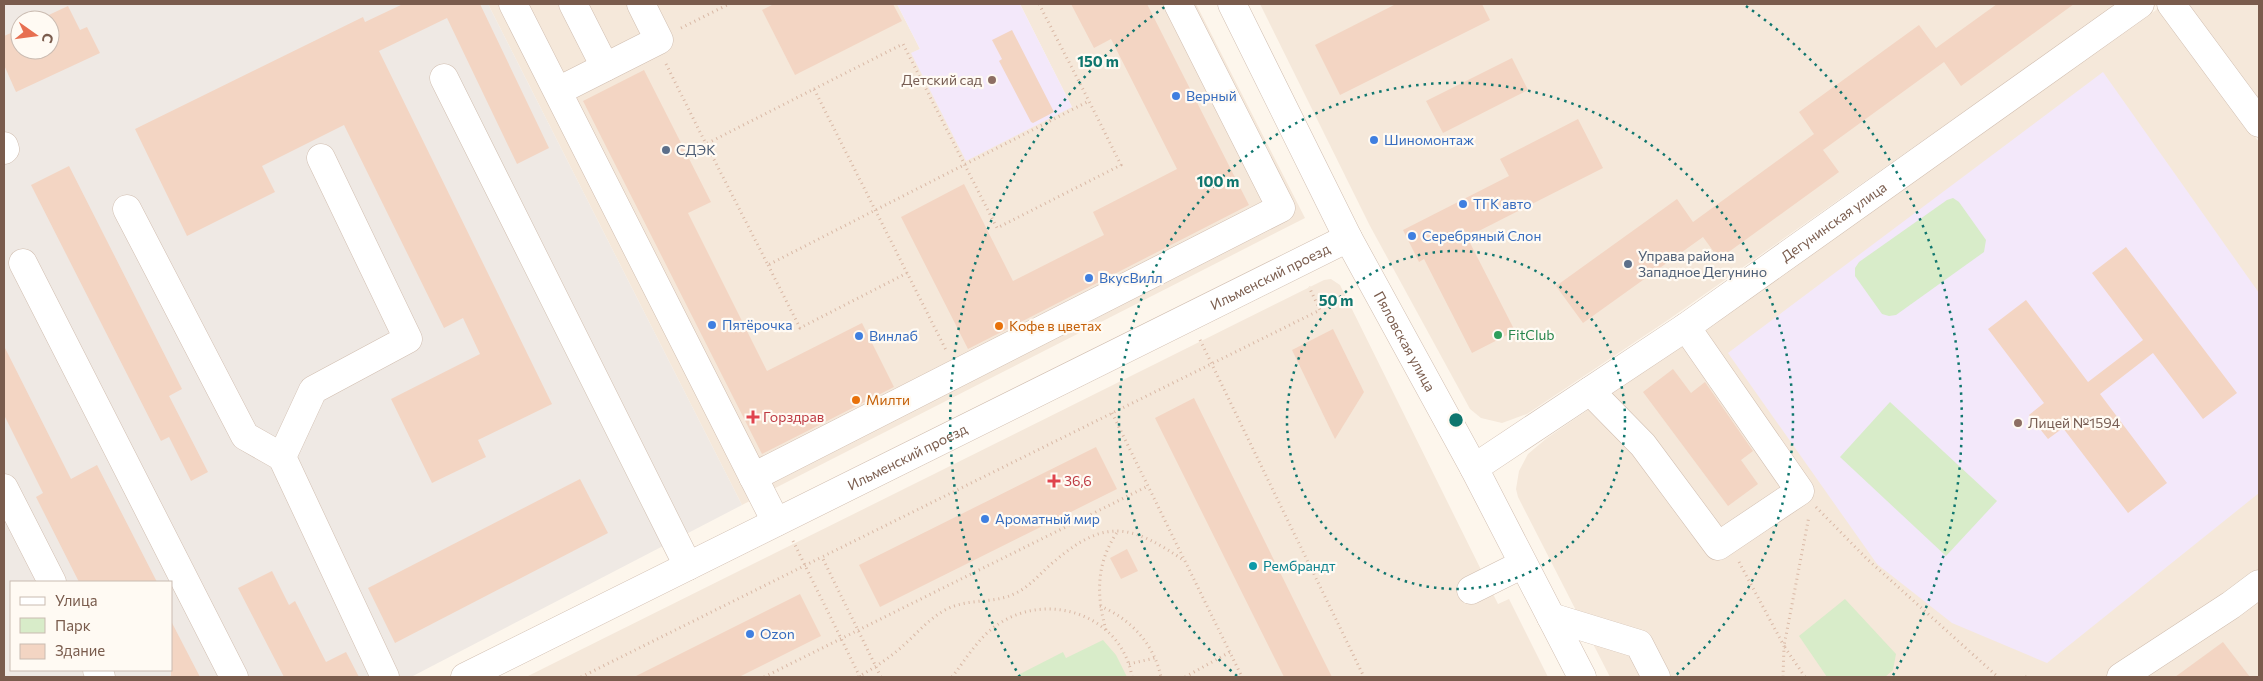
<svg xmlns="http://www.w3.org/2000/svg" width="2263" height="681" viewBox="0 0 2263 681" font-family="Commissioner,sans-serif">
  <rect width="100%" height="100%" fill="#fdf6ec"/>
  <g fill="#f5e8da">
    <path d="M488,4H897L920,49L912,53L1072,107L1020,4H1196L1305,218L742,505Z"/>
    <path d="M1260,4H2117L1668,320L1527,414L1502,423L1481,418L1470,409L1370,226Z"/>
    <path d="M2186,4H2259V102Z"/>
    <path d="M2159,8L2259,142V677H1610L1518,497L1516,489L1519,471L1528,454L1547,438L1684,344Z"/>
    <path d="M1331,279L1340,285L1498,604L1509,599L1548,677H526L1324,280Z"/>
  </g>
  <path fill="#efe9e4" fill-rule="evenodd" d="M4,4H488L742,505L411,677H4ZM20,20H50V50H20ZM11,582H171V670H11Z"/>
  <g fill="#f3e8fa">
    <path d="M897,4H1020L1072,107L966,161L911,53L920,49Z"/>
    <path d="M2103,72L2259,293V493L2047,663L1952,623L1877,564L1728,353Z"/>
  </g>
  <g fill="#d8ecc9">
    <path d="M1953,198L1959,202L1986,240L1984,252L1896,315L1889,316L1882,314L1855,276V268L1859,262L1947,200Z"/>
    <path d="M1890,402L1997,501L1946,556L1840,457Z"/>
    <path d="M1845,599L1896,654L1893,670L1885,677H1827L1799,636Z"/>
    <path d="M1103,640L1116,655L1127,677H1014L1063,652L1066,658Z"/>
  </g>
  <g fill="#f3d5c3">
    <path d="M403,4H480L549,148L517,164L447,18L379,51L552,404L478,440L486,457L432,483L391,399L480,354L463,318L444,328L344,125L262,166L275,192L187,236L135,129L363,17L365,22Z"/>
    <path d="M774,4H893L902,21L795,75L762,10Z"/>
    <path d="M1071,4H1147L1249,205L968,349L901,217L964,184L1013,281L1104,235L1093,212L1177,169L1111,39L1094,48Z"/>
    <path d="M1396,4H1482L1490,20L1340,95L1315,45Z"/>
    <path d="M1997,4H2074L1961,86L1944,62L1823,150L1839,172L1719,259L1703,237L1583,323L1556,286L1677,199L1693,222L1814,134L1799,112L1919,25L1936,48Z"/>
    <path d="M68,6L80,30L87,27L100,53L16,92L4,65V36L20,29V50H50V20H38Z"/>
    <path d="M1012,30L1054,112L1033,123L1031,122L999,61L1002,59L992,40Z"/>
    <path d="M1512,58L1528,90L1443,133L1426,101Z"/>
    <path d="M644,70L711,202L688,213L767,371L862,323L894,387L762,454L583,101Z"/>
    <path d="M1578,119L1603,168L1467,237L1515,331L1472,353L1424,259L1419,262L1403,230L1509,176L1500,159Z"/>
    <path d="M69,166L182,389L169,396L208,472L191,481L169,437L161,441L31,185Z"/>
    <path d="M2126,247L2237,393L2203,419L2153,353L2100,394L2167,483L2128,513L2063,428L2048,439L2040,429L2029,415L2044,403L1988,329L2026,300L2088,382L2143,340L2092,273Z"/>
    <path d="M1333,329L1364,392L1335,439L1292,350Z"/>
    <path d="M4,346L71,479L97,465L157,582H79L36,497L43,493L4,415Z"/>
    <path d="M1673,369L1691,393L1705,382L1753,451L1741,460L1758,484L1728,506L1643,392Z"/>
    <path d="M1194,398L1308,629L1332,677H1284L1155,418Z"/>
    <path d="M1096,447L1117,489L880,607L859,565Z"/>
    <path d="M580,479L608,533L395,643L368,588Z"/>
    <path d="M1127,549L1138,571L1121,579L1110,558Z"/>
    <path d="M272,571L289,605L295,601L326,662L346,652L359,677H284L238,588Z"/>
    <path d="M800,594L821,636L739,677H634Z"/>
    <path d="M171,621L200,677H171Z"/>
    <path d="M2223,642L2250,677H2175Z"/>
  </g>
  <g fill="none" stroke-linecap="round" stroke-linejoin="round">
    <g stroke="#d1beb0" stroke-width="29">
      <g id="minor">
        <path d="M513,4L776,522"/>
        <path d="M573,4L605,67"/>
        <path id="s1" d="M1232,4L1348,238L1474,468L1582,677"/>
        <path d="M2171,4L2259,123"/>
        <path d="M444,78L688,566"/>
        <path d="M558,91L659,40L641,4"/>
        <path d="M4,146L5,149L4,150"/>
        <path d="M321,158L408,339L313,390L282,457L385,677"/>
        <path d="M127,209L245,436L282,457"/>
        <path d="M23,263L234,677"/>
        <path d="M1590,391L1643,445L1718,546L1800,491L1686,327"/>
        <path id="s2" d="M1474,468L1686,327L2140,4"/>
        <path d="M753,477L1281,208L1178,4"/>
        <path d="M4,488L52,582"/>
        <path d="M1471,590L1523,564"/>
        <path d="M1551,617L1639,644L1656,677"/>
        <path d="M97,670L101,677"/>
        <path id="s3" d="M465,677L1348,238"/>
        <path d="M2121,677L2231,605L2259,584"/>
      </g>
    </g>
    <g stroke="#d9b8a5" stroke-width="3" stroke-dasharray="1 4" stroke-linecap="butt">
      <path d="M1039,4L1089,101"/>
      <path d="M681,28L729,4"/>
      <path d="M666,64L706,144"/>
      <path d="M814,89L903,44L997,228L1121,165L1089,101C982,156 875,210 768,265L706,144L814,89C858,176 902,263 946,350"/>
      <path d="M768,265L800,328L907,273"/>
      <path d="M1200,340L1364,677"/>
      <path d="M1112,413L1242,677"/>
      <path d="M1816,507L1866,558L1998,677"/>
      <path d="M793,541L860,677"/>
      <path d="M1739,562L1784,646L1783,677"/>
      <path d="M1100,606C1131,619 1154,644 1161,677"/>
      <path d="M1106,630C1096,595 1096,562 1118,531"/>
      <path d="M1129,664L1155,658"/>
      <path d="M581,677L822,557"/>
      <path d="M764,677L1148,486"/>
      <path d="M858,677C874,668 891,657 905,644C918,632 929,619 945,610C969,597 995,605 1018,592C1033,584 1043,570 1056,560C1108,516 1134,527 1185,561"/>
      <path d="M881,677L822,557L1320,310L1309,287"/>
      <path d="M952,677C966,659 980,635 1000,623C1050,591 1122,616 1132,677"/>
      <path d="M1185,677L1230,652"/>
      <path d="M1805,677L1784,646L1809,516"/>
      <path d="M2026,677L2029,675"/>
    </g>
    <use href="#minor" stroke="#fff" stroke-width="28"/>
  </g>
  <g fill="none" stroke="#0f766e" stroke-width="2.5" stroke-dasharray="2.5 5">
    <circle cx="1456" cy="420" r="169"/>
    <path d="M1237 676A337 337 0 1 1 1675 676"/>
    <path d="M1020 677A506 506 0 0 1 1166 6M1746 6A506 506 0 0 1 1892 677"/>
  </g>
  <g fill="#8d6e63" stroke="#fffaf3" stroke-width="2">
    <circle cx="992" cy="80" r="5"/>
    <circle cx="2018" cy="423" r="5"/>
  </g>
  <g fill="#3f7fe0" stroke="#fffaf3" stroke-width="2">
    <circle cx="1176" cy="96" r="5"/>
    <circle cx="1374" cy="140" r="5"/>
    <circle cx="1463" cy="204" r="5"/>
    <circle cx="1412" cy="236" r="5"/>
    <circle cx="1089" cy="278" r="5"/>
    <circle cx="712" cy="325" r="5"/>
    <circle cx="859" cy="336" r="5"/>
    <circle cx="985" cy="519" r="5"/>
    <circle cx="750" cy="634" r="5"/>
  </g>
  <g fill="#5c6f8a" stroke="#fffaf3" stroke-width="2">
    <circle cx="666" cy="150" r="5"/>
    <circle cx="1628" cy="264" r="5"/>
  </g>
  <g fill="#e8710a" stroke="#fffaf3" stroke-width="2">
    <circle cx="999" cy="326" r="5"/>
    <circle cx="856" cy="400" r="5"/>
  </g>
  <circle fill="#2e9e5b" stroke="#fffaf3" stroke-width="2" cx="1498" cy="335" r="5"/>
  <g fill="#e0444e" stroke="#fffaf3" stroke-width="2">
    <path d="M750.5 409.5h5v5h5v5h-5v5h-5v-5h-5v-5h5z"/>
    <path d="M1051.5 473.5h5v5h5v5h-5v5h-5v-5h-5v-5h5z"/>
  </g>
  <circle fill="#0f9aa8" stroke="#fffaf3" stroke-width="2" cx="1253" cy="566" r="5"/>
  <g text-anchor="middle" stroke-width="4.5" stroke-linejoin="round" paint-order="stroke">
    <g font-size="14" fill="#785e54" stroke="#fffaf3" text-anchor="end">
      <text x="982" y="85">Детский сад</text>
      <text x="2028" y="428" text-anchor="start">Лицей №1594</text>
    </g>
    <g font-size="14" fill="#366cbe" stroke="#fffaf3" text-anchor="start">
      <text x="1186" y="101">Верный</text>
      <text x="1384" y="145">Шиномонтаж</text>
      <text x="1473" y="209">ТГК авто</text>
      <text x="1422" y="241">Серебряный Слон</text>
      <text x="1099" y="283">ВкусВилл</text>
      <text x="722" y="330">Пятёрочка</text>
      <text x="869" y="341">Винлаб</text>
      <text x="995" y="524">Ароматный мир</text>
      <text x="760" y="639">Ozon</text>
    </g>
    <g font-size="14" fill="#4e5e75" stroke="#fffaf3" text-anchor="start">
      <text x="676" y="155">СДЭК</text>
      <text x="1638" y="261">Управа района<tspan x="1638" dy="16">Западное Дегунино</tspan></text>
    </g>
    <g font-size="14" fill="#7a5c4d" stroke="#fffaf3">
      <text dy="5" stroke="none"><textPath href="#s2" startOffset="436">Дегунинская улица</textPath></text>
      <text dy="5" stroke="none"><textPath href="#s3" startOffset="899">Ильменский проезд</textPath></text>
      <text dy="5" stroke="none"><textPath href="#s1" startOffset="379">Пяловская улица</textPath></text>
      <text dy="5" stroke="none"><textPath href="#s3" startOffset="494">Ильменский проезд</textPath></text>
    </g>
    <g font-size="14" fill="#c56008" stroke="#fffaf3" text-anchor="start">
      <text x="1009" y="331">Кофе в цветах</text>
      <text x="866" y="405">Милти</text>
    </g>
    <g font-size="14" fill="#27864d" stroke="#fffaf3" text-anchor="start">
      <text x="1508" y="340">FitClub</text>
    </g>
    <g font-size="14" fill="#be3a42" stroke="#fffaf3" text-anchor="start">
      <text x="763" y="422">Горздрав</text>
      <text x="1064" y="486">36,6</text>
    </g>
    <g font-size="14" fill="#0d838f" stroke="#fffaf3" text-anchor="start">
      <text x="1263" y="571">Рембрандт</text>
    </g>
  </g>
  <circle cx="1456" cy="420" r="8" fill="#0f766e" stroke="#fffaf3" stroke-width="2.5"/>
  <g font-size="15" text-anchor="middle" font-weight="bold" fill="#0f766e" stroke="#fffaf3" stroke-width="4.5" stroke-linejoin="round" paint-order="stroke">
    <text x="1098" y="67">150 m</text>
    <text x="1218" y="187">100 m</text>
    <text x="1336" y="306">50 m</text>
  </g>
  <rect width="2263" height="681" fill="none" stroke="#7a5c4d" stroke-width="10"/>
  <rect x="10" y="581" width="162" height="90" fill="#fffaf3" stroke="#cabbb1"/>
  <rect x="20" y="597" width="25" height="8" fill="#ffffff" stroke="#cabbb1"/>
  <text x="55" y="606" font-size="15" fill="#7a5c4d">Улица</text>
  <rect x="20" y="618" width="25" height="15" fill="#d8ecc9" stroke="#cabbb1"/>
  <text x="55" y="631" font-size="15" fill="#7a5c4d">Парк</text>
  <rect x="20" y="644" width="25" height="15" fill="#f3d5c3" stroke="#cabbb1"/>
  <text x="55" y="656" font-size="15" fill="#7a5c4d">Здание</text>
  <g transform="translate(35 35) rotate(104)"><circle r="24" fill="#fffaf3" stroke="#cabbb1"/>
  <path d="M0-4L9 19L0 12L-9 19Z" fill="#e76f51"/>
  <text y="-8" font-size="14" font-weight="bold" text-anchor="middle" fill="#7a5c4d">С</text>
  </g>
</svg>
